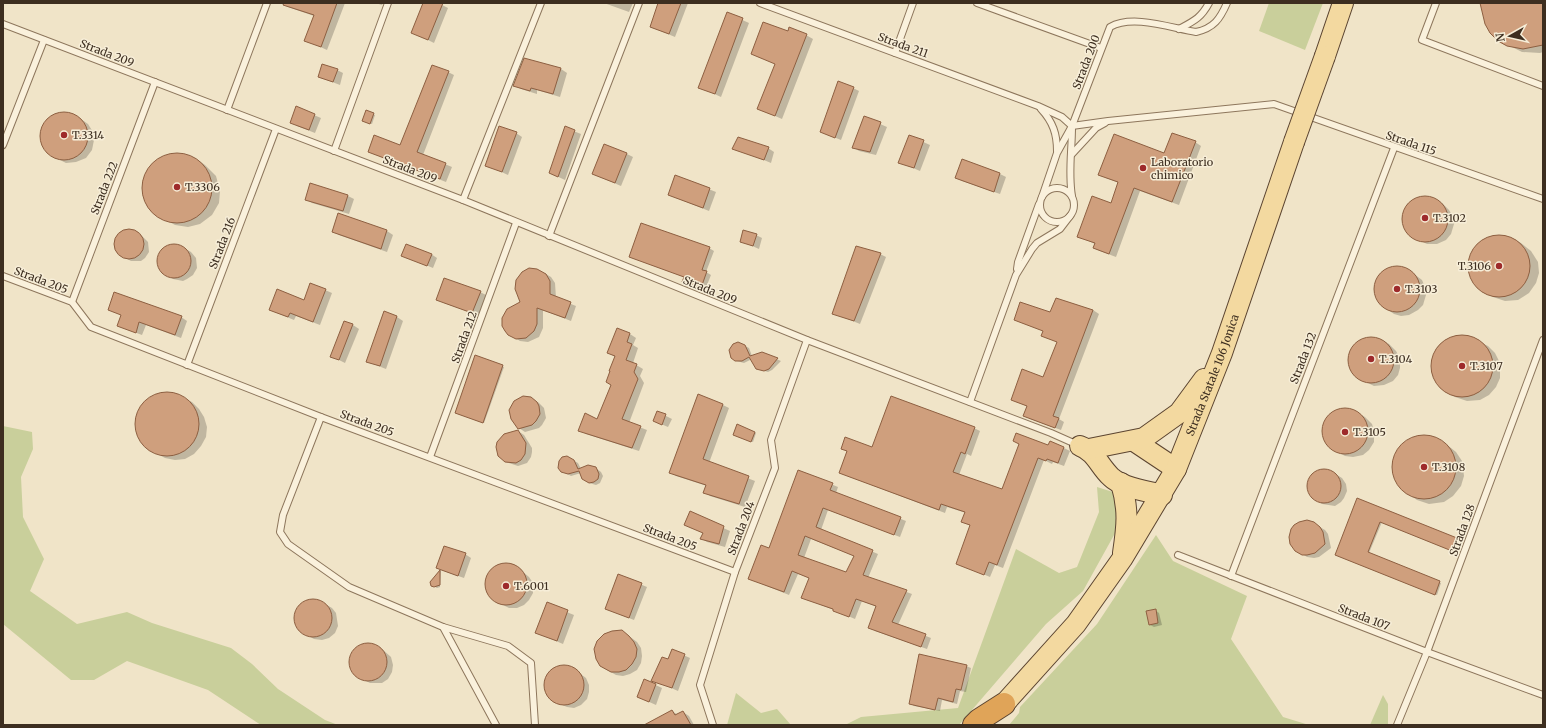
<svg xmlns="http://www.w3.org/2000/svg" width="1546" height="728" viewBox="0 0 1546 728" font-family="Merriweather,serif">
  <rect width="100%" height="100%" fill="#f0e4c8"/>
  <g fill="#c9cf9b">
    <path d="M1269,3H1323L1305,50L1259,31Z"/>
    <path d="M3,426L32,432L33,449L21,477L23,517L44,559L30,591L77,624L127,612L152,623L231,648L252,664L278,689L325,720L338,725H261L208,690L127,661L94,680H71L3,624Z"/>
    <path d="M1097,487L1116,493L1119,526L1083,591L1046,624L959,725H845L861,717L958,708L1016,549L1059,573L1077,567L1099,512Z"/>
    <path d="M1156,535L1173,561L1247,596L1231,639L1283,717L1309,725H1009L1019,713L1020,707L1097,624Z"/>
    <path d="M736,693L761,713L777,709L791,725H727Z"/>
    <path d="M1383,695L1388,704V725H1370Z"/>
  </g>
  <g fill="#0003" fill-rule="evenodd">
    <path d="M345,3L327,50L305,40L314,16L288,7L282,4Z"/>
    <path d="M375,3H383L382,5Z"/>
    <path d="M424,3H438L448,8L434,43L412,32Z"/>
    <path d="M604,3H633L629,12Z"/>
    <path d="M659,3H688L675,37L651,27Z"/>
    <path d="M1482,3H1543V52L1540,53L1522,52L1508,45L1488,28L1482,10Z"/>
    <path d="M727,13L749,23L721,97L699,87Z"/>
    <path d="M788,33L806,35L813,39L782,119L759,109L776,64L752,54Z"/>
    <path d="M561,69L567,73L560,97L537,90V94L521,89L515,86Z"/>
    <path d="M337,70L343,73L340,85L319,77Z"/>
    <path d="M448,72L454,75L423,155L452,167L446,182L369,152L401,147Z"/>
    <path d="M853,88L859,91L841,140L821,132Z"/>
    <path d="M297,108L321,118L315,133L297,126Z"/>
    <path d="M366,111L375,115L372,124L364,121Z"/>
    <path d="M58,113H68L75,115L88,124L93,132L94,140L92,150L86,158L76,162L66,163L52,156L45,149L41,142V133L44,124L51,116Z"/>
    <path d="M864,117L887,127L876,155L859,151L853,147Z"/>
    <path d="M566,128L581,134L565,180L550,173Z"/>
    <path d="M516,133L522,137L508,175L486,165Z"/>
    <path d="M910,136L930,145L920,171L899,162Z"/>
    <path d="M1195,142L1201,146L1179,205L1140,191L1116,257L1100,251L1094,248L1095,244L1078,236L1112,204L1119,183L1106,178Z"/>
    <path d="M734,148H768L774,152L771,163Z"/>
    <path d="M174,154L187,155L196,159L205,165L216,176L220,191L219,203L212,215L200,224L188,227L175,225L155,214L147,204L143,192L144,179L150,167L162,157Z"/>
    <path d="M627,154L633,157L621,186L593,174Z"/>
    <path d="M962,161L1000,174L1006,177L1000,194L962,181L956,178Z"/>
    <path d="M676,176L716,192L709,211L669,195Z"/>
    <path d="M311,184L348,196L354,199L349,214L312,203L306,199Z"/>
    <path d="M1420,197H1428L1442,203L1449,210L1453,216L1454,224L1451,234L1446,240L1437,244H1427L1411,236L1406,230L1402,221L1403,214L1407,204L1413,200Z"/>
    <path d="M339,214L387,231L393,235L387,252L339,235L333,231Z"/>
    <path d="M125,231H135L141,235L148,242L149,252L145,258L141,261H131L120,255L116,249L115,243L119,234Z"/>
    <path d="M756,235L762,238L759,249L741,241Z"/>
    <path d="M1500,235L1512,238L1521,243L1531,251L1538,262L1539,273L1536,283L1529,293L1518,300L1505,301L1493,297L1476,285L1471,276L1469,264L1473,252L1479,243L1490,237Z"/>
    <path d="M172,245H177L184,248L191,252L196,258L197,268L193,275L187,279L183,281L173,279L161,269L158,263L159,255L165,247Z"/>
    <path d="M709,248L714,251L706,272L711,275L705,290L688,284L685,277L630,257Z"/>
    <path d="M431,254L437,258L433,268L402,255Z"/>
    <path d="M880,254L886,257L860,324L833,313Z"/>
    <path d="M1397,267L1407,270L1414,274L1422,280L1425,287L1426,295L1423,305L1418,310L1409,315L1401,316L1394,314L1381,305L1376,297L1374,290L1377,280L1381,273L1390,268Z"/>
    <path d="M544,273L551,277L555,283L556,298L576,306L571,321L543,310V328L539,337L528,342L520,341L509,334L521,302Z"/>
    <path d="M311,284L332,293L320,325L296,316L294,320L270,310L304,301Z"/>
    <path d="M480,292L486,295L479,315L444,303Z"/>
    <path d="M1057,299L1093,310L1099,314L1059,419L1064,422L1061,430L1030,419L1028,407L1012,399L1044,379L1058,342L1043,335L1044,331L1015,320L1051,314Z"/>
    <path d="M109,310L181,317L187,321L181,338L146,325L142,335L118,326L122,315Z"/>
    <path d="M397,317L403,321L386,369L368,362Z"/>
    <path d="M353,325L359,329L345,363L331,356Z"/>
    <path d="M630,334L636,338L633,345L638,348L633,363L643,369L640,376L644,383L629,423L647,430L639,451L586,434L580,430L598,420L612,385L615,357L609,353Z"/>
    <path d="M1464,335L1488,346L1495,353L1500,363V378L1496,387L1489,395L1480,400L1467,401L1455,397L1446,392L1437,383L1432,374V359L1437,347L1445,340L1452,337Z"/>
    <path d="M1372,338L1382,340L1389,344L1396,351L1400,358V368L1398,375L1393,381L1384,385L1374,386L1360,379L1354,374L1350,365V355L1353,348L1358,342L1365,339Z"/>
    <path d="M745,346L749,348L752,356L762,353L781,361L772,370L768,372L761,370L752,359L744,363L737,361Z"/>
    <path d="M475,356L504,367L484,423L458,414Z"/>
    <path d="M163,393L173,394L192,402L199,409L204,417L207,427L206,437L201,446L194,454L185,459L175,460L165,458L156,453L147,447L140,439L137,429V419L140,409L146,402L154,396Z"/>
    <path d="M523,397L533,399L539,403L544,408L546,418L542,425L539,428L525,432L519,428L511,408L516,400Z"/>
    <path d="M723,405L729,408L709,463L755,481L745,507L710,496L705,492L707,486L676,476L670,472Z"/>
    <path d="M1343,409L1351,410L1358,413L1365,417L1372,424L1374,431V442L1369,450L1363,455L1353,457L1345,456L1332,449L1325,441L1323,431L1324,424L1330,415L1336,411Z"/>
    <path d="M658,412L672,419L668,427L661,424Z"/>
    <path d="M974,428L980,431L971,456L967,454L959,475L1002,490L1020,444L1014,441L1064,448L1070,451L1064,466L1053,462L1052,464L1044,460L1003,568L995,565L990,577L957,563L971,526L962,522L966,513L947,507L945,513L840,473L847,451L842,448H872Z"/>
    <path d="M518,431L524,435L532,448V452L531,457L527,463L518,466L506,462Z"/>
    <path d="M754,432L756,433L753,442L735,435Z"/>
    <path d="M1428,436L1437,439L1446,444L1456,452L1462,461L1464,476L1461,486L1453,496L1444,502L1429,504L1417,500L1400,488L1393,474L1392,463L1397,451L1405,442L1415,437Z"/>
    <path d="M567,457L578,463L581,469L593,466L601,472L603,476L600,483L596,485L589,483L581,473L571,476L560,470Z"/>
    <path d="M1323,469L1331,471L1337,475L1342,478L1346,484L1347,491L1344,498L1341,502L1335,506L1322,504L1312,497L1308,491L1307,485L1309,478L1319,470Z"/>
    <path d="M799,471L838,487L836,493L906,521L900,537L828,510L821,530L878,554L868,578L912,594L898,625L931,638L927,649L875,631L877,607L862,601L855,619L834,610L808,600L810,578L798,574L789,595L755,581L770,549ZM811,539L855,556L847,573L804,558Z"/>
    <path d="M1358,499L1458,540L1453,551L1382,522L1369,553L1441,583L1437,595L1337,555Z"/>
    <path d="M690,513L730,531L725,547L707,542L701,538L703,533Z"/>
    <path d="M1311,522L1325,530L1328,534L1331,548L1319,557L1314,558L1307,557L1296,550Z"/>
    <path d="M465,554L471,558L464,578L441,570L440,587L437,588L432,585L431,582L441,570Z"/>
    <path d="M502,564L510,565L517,567L529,577L533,583V593L529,600L524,605L517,608H509L493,600L488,594L486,587L487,579L490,572L495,567Z"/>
    <path d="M618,575L647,587L634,620L606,609Z"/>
    <path d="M311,600H318L332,608L336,613L338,626L335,633L329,638L322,640L314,639L303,633L298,627L295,615L298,608L303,603Z"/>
    <path d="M547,604L574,615L563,644L537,633Z"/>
    <path d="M1155,610L1159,613L1162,625L1154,627L1150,625Z"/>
    <path d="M622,631L637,642L641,648L642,656L641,663L637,670L630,674L623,676L616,675L602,667Z"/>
    <path d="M368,644L376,645L382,649L391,657L393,665L392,672L388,679L382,683H370L356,676L352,670L350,662L355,650L361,646Z"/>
    <path d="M672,650L690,658L678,691L653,680L668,660Z"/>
    <path d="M559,666H567L574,669L586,678L589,685V692L587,699L581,705L574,708L567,707L553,701L548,695L545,688V682L547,675L552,669Z"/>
    <path d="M966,666L971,668L966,692L960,691L957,704L942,700L940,711L914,706L910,703Z"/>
    <path d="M645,680L662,688L656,705L638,697Z"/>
    <path d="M672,711L678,715L683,712L689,716L694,725H646Z"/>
  </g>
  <g fill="#cf9f7d" stroke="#8d5f41" fill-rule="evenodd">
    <path d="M284,3H337L321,47L304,41L314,15L283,5Z"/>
    <path d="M423,3H443L428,40L411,33Z"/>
    <path d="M658,3H681L669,34L650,27Z"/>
    <path d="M1480,3H1543V45L1523,49L1507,46L1498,41L1490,33L1485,24Z"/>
    <path d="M727,12L743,18L715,94L698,88Z"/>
    <path d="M763,22L788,31L789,27L807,34L775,116L757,109L775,64L751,54Z"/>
    <path d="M524,58L561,68L553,94L531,88L530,91L513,86Z"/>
    <path d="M322,64L338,69L333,82L318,77Z"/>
    <path d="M432,65L449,71L417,152L446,163L440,179L368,152L374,135L400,145Z"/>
    <path d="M838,81L854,87L835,138L820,132Z"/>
    <path d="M296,106L315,114L309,130L290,123Z"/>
    <path d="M366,110L374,113L370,124L362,121Z"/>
    <circle cx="64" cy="136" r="24"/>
    <path d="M864,116L881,122L870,152L852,148Z"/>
    <path d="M499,126L517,132L502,172L485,166Z"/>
    <path d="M565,126L575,130L558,177L549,173Z"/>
    <path d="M1172,133L1196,141L1172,202L1134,188L1109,254L1093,248L1095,243L1077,237L1092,196L1111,203L1118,182L1098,175L1114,134L1164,153Z"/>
    <path d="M909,135L924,140L914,168L898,163Z"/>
    <path d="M738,137L769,147L764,160L732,149Z"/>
    <path d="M604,144L627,153L615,183L592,174Z"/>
    <circle cx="177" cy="188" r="35"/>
    <path d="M962,159L1000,173L994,192L955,178Z"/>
    <path d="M675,175L710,188L703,208L668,195Z"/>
    <path d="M310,183L348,195L343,211L305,200Z"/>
    <circle cx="1425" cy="219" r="23"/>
    <path d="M338,213L387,230L381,249L332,232Z"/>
    <path d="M641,223L710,247L702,270L707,271L701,288L682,282L684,277L629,257Z"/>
    <circle cx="129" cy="244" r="15"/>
    <path d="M743,230L757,234L753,246L740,242Z"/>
    <circle cx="1499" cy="266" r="31"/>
    <path d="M406,244L432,254L427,266L401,256Z"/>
    <circle cx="174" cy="261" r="17"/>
    <path d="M856,246L881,253L854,321L832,314Z"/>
    <circle cx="1397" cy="289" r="23"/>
    <path d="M529,268L537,269L546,274L550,281V294L571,302L565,318L537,308V324L534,331L526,338L516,339L508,335L505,331L502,326V318L507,309L520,302L515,289L516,280L522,272Z"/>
    <path d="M444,278L481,291L472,313L436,300Z"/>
    <path d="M310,283L326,289L313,322L290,313L288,317L269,310L277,289L304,300Z"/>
    <path d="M114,292L182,316L175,335L139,322L136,333L117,326L121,315L108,310Z"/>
    <path d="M1056,298L1093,310L1053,416L1059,418L1055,428L1023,416L1027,406L1011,400L1022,369L1043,377L1057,342L1041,336L1043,331L1014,320L1020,302L1050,312Z"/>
    <path d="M384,311L397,316L380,366L366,362Z"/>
    <path d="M344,321L353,324L339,360L330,357Z"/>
    <path d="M617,328L630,333L627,342L632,344L626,360L637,364L634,372L638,379L622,419L641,426L632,448L578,431L585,413L597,419L611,385L606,382L610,371H609L615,356L607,353Z"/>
    <circle cx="1462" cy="366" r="31"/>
    <circle cx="1371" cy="360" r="23"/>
    <path d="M738,342L745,345L750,356L762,352L778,358L769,369L764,371L756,369L749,357L742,361H735L731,358L729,350L733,344Z"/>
    <path d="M475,355L503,365L483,423L455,413Z"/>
    <circle cx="167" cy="424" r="32"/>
    <path d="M698,394L723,404L703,459L749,476L739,504L703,493L706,485L669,473Z"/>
    <path d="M523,396L531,397L537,402L539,406L540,414L536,421L532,425L518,429L511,419L509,410L514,401Z"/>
    <path d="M891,396L975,427L965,454L961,452L953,472L1002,489L1019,444L1013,441L1016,433L1048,445L1050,441L1064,447L1058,463L1047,459L1046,461L1038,458L997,565L989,562L984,575L956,564L970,525L961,522L965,512L941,504L939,510L839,473L847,451L841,449L845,437L872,447Z"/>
    <circle cx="1345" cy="431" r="23"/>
    <path d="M657,411L666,414L662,425L653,421Z"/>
    <path d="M737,424L755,432L751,442L733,435Z"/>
    <path d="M518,430L526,443L525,454L521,460L516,463L505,462L498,456L496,447L497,442L504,434Z"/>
    <circle cx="1424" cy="467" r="32"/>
    <path d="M567,456L574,460L578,469L588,465L596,467L599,474L598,479L594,482L589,483L582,479L579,471L568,474L561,472L558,468L559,461L562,457Z"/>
    <circle cx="1324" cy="486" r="17"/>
    <path d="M798,470L833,483L830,490L901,517L894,535L823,508L816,527L873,550L863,575L907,590L892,622L926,634L921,647L868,628L876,606L856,599L849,617L833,611V609L801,598L809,578L792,571L784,592L748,579L761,545L769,548ZM805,536L854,556L846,572L798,555Z"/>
    <path d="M1357,498L1457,538L1452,551L1380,522L1368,552L1440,581L1435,595L1335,555Z"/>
    <path d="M690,511L724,526L719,544L700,539L703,533L684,525Z"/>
    <path d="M1307,520L1314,522L1320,527L1323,532L1325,544L1315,553L1307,555H1302L1295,551L1290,544L1289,537L1291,529L1294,525L1299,522Z"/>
    <path d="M444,546L466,553L458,576L436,568Z"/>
    <circle cx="506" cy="584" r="21"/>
    <path d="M440,570V585L434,587L431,586L430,582Z"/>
    <path d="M618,574L642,583L629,618L605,609Z"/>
    <circle cx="313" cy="618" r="19"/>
    <path d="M547,602L568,610L557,641L535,633Z"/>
    <path d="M1156,609L1158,623L1149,625L1146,611Z"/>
    <path d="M622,630L629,636L634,642L637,649L636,657L632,664L626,670L619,672H611L600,666L596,659L594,649L597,641L604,634L612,631Z"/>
    <circle cx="368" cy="662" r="19"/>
    <path d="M672,649L685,654L672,688L651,681L662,657L668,659Z"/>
    <path d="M919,654L967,665L961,690L956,689L953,702L938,698L935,710L909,704Z"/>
    <circle cx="564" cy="685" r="20"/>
    <path d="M644,679L656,684L649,702L637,697Z"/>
    <path d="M672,710L675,715L683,711L691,725H644Z"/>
  </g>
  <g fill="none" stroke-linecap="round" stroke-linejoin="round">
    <g stroke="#8d765c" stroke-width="8">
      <g id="lane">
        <path d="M760,3L1038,106L1062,117L1072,126"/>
        <path d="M977,3L1101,48"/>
        <path d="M1436,3L1422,40L1543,86"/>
        <path d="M3,24L463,200L807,340L1051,433L1078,445"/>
        <path d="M1179,29C1194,21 1201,18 1209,3"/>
        <path d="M895,53L913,3"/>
        <path d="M1041,109C1053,122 1057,134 1057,151"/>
        <path d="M227,110L267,3"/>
        <path d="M1072,126L1108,121L1274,104L1543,199"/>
        <path d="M1072,127C1072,150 1068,173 1072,196"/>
        <path d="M3,145L44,40"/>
        <path d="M334,151L388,3"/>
        <path d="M1072,154L1096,128L1105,123"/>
        <circle cx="1057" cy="205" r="17"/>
        <path d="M1042,197L1057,153L1072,126L1110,27C1133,14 1171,28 1196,32C1214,28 1220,19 1227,3"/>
        <path d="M463,200L541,3"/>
        <path d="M549,236L639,3"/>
        <path d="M1017,269L1018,262L1039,204"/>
        <path d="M3,276L72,302L91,327L321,417L735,572"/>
        <path d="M72,302L155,82"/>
        <path d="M187,365L276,129"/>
        <path d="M970,402L1016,275L1032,249L1037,243L1060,229L1070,216"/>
        <path d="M321,417L283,515L280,532L288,544L349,587L443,627L496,725"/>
        <path d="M430,457L516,223"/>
        <path d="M1178,555L1427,652L1543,695"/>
        <path d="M1231,576L1394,148"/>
        <path d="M443,627L508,646L531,663L535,725"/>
        <path d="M713,725L700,685L735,572L775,468L771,440L807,340"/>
        <path d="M1397,725L1427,652L1543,340"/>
      </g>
    </g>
    <g stroke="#5b4430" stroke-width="22">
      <g id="primary">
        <path d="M1325,56L1343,3"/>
        <path d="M1134,441L1176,469"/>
        <path d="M1080,446C1096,452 1099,466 1111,477C1122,488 1147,491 1162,495"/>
        <path d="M1089,449L1144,438L1179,413L1204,379"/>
        <path d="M1121,483C1129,510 1127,526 1123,553"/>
        <path id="s1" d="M1004,704L1076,624L1122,559L1176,469L1222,353L1294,142"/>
      </g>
    </g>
    <g stroke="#5b4430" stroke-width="24">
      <path id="highway" d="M974,725L979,720L1004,704"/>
    </g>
    <use href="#lane" stroke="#faf1dc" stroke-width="6"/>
    <use href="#primary" stroke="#f3d9a0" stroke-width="20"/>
    <use href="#highway" stroke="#e0a458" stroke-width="22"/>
    <g stroke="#5b4430" stroke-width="22" stroke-linecap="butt">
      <path id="primary-bridge" d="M1294,142L1325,56"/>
    </g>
    <use href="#primary-bridge" stroke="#f3d9a0" stroke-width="20"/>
  </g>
  <g fill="#9e2a2b" stroke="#f7eed8" stroke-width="1.5">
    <circle cx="64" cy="135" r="4"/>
    <circle cx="1143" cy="168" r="4"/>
    <circle cx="177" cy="187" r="4"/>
    <circle cx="1425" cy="218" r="4"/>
    <circle cx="1499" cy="266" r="4"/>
    <circle cx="1397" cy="289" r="4"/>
    <circle cx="1371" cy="359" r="4"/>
    <circle cx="1462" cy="366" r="4"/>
    <circle cx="1345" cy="432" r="4"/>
    <circle cx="1424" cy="467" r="4"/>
    <circle cx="506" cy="586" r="4"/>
  </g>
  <g text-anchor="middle" stroke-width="3" stroke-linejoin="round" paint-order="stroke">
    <g font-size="11" fill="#3d2e20" stroke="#f7eed8">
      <text transform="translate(903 45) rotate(20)" y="4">Strada 211</text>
      <text transform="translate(107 53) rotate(21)" y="4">Strada 209</text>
      <text transform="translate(1086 62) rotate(-69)" y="4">Strada 200</text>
      <text transform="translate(1411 143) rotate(19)" y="4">Strada 115</text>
      <text transform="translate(410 169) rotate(21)" y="4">Strada 209</text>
      <text transform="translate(104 188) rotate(-69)" y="4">Strada 222</text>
      <text transform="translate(222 243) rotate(-69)" y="4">Strada 216</text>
      <text transform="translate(41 280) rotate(21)" y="4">Strada 205</text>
      <text transform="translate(710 290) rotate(22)" y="4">Strada 209</text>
      <text transform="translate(464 337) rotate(-70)" y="4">Strada 212</text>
      <text transform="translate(1303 358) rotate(-69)" y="4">Strada 132</text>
      <text dy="4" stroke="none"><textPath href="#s1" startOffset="393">Strada Statale 106 Jonica</textPath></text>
      <text transform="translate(367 423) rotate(20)" y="4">Strada 205</text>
      <text transform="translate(741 528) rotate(-69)" y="4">Strada 204</text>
      <text transform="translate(1462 530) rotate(-70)" y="4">Strada 128</text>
      <text transform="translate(670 537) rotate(21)" y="4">Strada 205</text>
      <text transform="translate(1364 617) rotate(21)" y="4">Strada 107</text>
    </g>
    <g font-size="11" fill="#3d2e20" stroke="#f7eed8" text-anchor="start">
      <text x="72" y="139">T.3314</text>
      <text x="1151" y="166">Laboratorio<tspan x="1151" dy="13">chimico</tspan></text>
      <text x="185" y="191">T.3306</text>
      <text x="1433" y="222">T.3102</text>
      <text x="1491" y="270" text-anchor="end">T.3106</text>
      <text x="1405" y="293">T.3103</text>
      <text x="1379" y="363">T.3104</text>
      <text x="1470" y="370">T.3107</text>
      <text x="1353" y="436">T.3105</text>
      <text x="1432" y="471">T.3108</text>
      <text x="514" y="590">T.6001</text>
    </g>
  </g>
  <rect width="1546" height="728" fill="none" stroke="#3d2e20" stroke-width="8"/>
  <g transform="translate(1510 36) rotate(262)" stroke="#f7eed8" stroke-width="3" paint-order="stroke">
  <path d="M0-3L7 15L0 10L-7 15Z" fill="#3d2e20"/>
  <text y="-6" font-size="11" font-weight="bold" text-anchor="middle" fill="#3d2e20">N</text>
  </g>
</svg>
